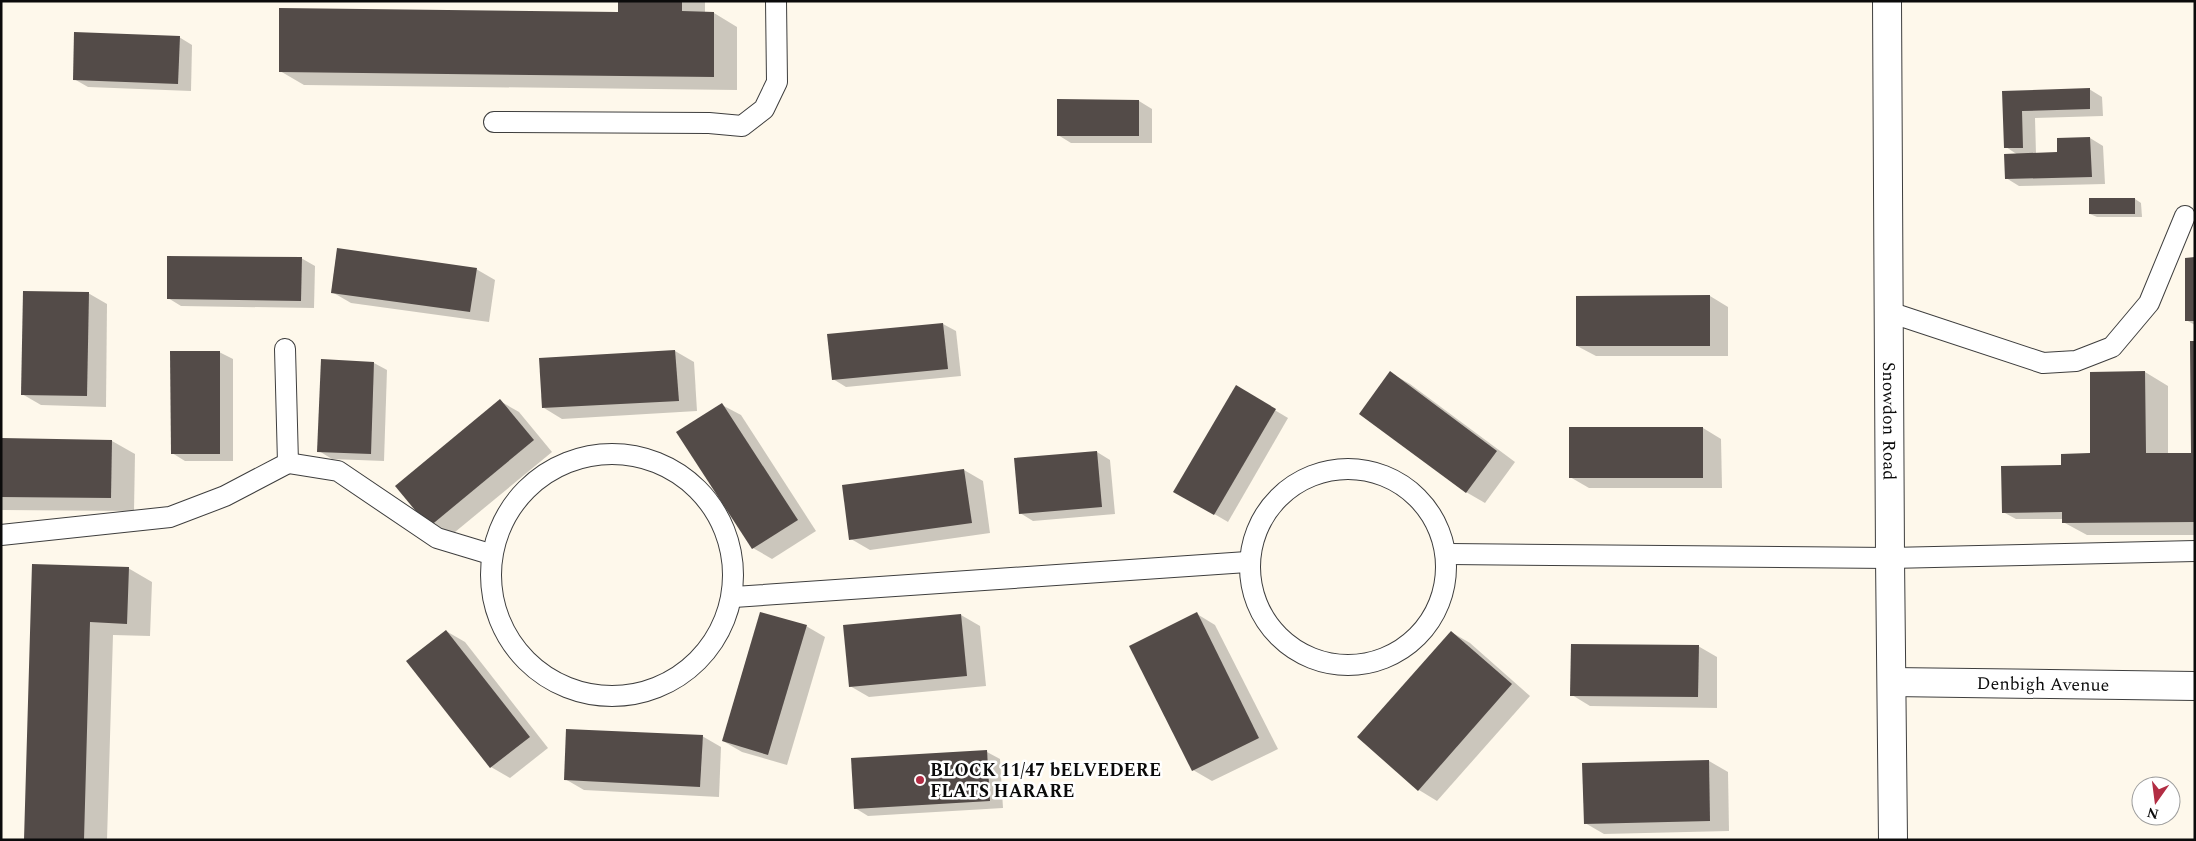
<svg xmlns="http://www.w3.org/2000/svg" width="2196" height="841" viewBox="0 0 2196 841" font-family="Spectral,serif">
  <rect width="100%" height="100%" fill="#fef8eb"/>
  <g fill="#0003">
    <path d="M619,1H705V13H714L737,27V90L304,85L280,71L619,13Z"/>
    <path d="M179,37L192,45L191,91L88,87L74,79Z"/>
    <path d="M2089,89L2102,97L2103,116L2035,118L2036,154L2059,153L2058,139L2090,138L2103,146L2105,184L2019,186L2006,178L2018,155L2006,147L2004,92Z"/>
    <path d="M1139,101L1152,109V143H1071L1058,135Z"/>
    <path d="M2135,199L2141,203L2142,217H2097L2090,214Z"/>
    <path d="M301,258L315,266L314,308L181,306L168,298Z"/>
    <path d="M2195,259V325L2186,320Z"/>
    <path d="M476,269L495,280L489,322L351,303L332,292Z"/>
    <path d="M88,293L107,304L106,407L41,405L22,394Z"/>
    <path d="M1710,296L1728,307V356H1596L1577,346Z"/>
    <path d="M943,324L956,331L961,376L846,387L833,379Z"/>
    <path d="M2195,342V535H2087L2063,522V519H2016L2003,512L2061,467L2091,454L2145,372L2168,386V454H2192Z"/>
    <path d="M675,351L694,362L697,411L562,419L544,408Z"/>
    <path d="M219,352L233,359V461H185L172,453Z"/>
    <path d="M374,363L387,370L384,461L332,459L319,451Z"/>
    <path d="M1391,373L1410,384L1515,462L1485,503L1466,492Z"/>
    <path d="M1236,387L1288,418L1228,522L1175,491Z"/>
    <path d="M500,401L519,412L552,452L449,537L430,526Z"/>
    <path d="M722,405L741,415L816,531L772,559L753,548L678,432Z"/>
    <path d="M1703,428L1721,439L1722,488H1589L1570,477Z"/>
    <path d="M1,439L112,441L135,454L134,511L1,510Z"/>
    <path d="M1097,452L1110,460L1115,514L1033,521L1020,513Z"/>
    <path d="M964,470L983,481L990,533L870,550L851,539L843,486Z"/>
    <path d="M33,565L128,568L152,582L150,636L113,635L107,840H25Z"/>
    <path d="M1197,614L1215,625L1278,749L1212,781L1193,770Z"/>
    <path d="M961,615L980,626L986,686L869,697L850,686Z"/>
    <path d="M806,626L825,637L787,765L742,752L723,741Z"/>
    <path d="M446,631L465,642L548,748L510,778L491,767Z"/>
    <path d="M1451,632L1470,643L1530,696L1437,801L1419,790Z"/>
    <path d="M1698,646L1717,657V708L1590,706L1572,695Z"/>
    <path d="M702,736L721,747L719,797L584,790L565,779Z"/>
    <path d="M987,752L1000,759L1003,808L868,816L855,808Z"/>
    <path d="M1709,761L1728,772L1729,831L1604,834L1585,823Z"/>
  </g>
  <g fill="#534b48">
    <path d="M618,1H682V11L714,12V77L279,72V8L618,12Z"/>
    <path d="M74,32L180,36L178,84L73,80Z"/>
    <path d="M2090,88V109L2022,111L2023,148H2004L2002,91Z"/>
    <path d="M1057,99L1139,100V136H1057Z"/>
    <path d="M2090,137L2092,177L2005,179L2004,154L2057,152V138Z"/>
    <rect x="2089" y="198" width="46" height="16"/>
    <path d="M337,248L477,268L470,312L331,293Z"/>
    <path d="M167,256L302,257L301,301L167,299Z"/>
    <path d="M2195,257V321H2185V258Z"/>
    <path d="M23,291L89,292L87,396L21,395Z"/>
    <path d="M1710,295V346H1576V296Z"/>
    <path d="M943,323L948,369L832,380L827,334Z"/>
    <path d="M2190,341H2195V522L2062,523V512L2002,513L2001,466L2061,465V454L2090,453V372L2145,371L2146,453H2191Z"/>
    <path d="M675,350L679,401L542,408L539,358Z"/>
    <path d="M170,351H220V454H171Z"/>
    <path d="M321,359L374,362L371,454L317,452Z"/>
    <path d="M1390,371L1497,451L1466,493L1359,414Z"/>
    <path d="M1236,385L1276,409L1214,515L1173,492Z"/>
    <path d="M500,399L534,440L429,527L395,486Z"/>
    <path d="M722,403L798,520L752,549L676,432Z"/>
    <rect x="1569" y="427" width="134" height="51"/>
    <path d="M1,438L112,440L111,498L1,497Z"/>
    <path d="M1097,451L1102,507L1019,514L1014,458Z"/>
    <path d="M964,469L972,523L849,540L842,485Z"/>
    <path d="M32,564L129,567L127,624L90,622L84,840H24Z"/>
    <path d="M760,612L807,625L768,755L722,741Z"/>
    <path d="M1197,612L1259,738L1192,771L1129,646Z"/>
    <path d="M961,614L967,676L849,687L843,625Z"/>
    <path d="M446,630L530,737L490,768L406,661Z"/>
    <path d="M1451,631L1512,684L1418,791L1357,737Z"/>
    <path d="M1571,644L1699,645L1698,697L1570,696Z"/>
    <path d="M566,729L703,735L700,787L564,780Z"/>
    <path d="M987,750L990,801L854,809L851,758Z"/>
    <path d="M1709,760L1710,821L1584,824L1582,763Z"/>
  </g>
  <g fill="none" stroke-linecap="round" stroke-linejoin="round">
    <g stroke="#3e3e3e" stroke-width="22">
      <g id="lane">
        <path d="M494,122L709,123L742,126L764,109L777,82L776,1"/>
        <path d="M1889,312L2043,363L2076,361L2112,347L2149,303L2185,216"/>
        <circle cx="612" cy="575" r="121"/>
        <path d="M288,463L338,471L437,538L490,554"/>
        <circle cx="1348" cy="567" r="98"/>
        <path d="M1,535L170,517L225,496L288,463L285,349"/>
        <path d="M1449,554L1890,558L2195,551"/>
        <path d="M734,597L1247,562"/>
      </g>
    </g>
    <g stroke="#3e3e3e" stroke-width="30">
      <g id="street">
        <path id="s1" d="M1887,1L1890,558L1893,840"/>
        <path id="s2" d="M1892,682L2195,686"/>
      </g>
    </g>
    <use href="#lane" stroke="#fff" stroke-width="20"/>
    <use href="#street" stroke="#fff" stroke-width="28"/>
  </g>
  <circle fill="#b22d44" stroke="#fff" stroke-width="2" cx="920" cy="780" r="5"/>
  <g text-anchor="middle" stroke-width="5" stroke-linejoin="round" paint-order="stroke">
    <g font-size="18" fill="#0b0b0b" stroke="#fff">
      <text dy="6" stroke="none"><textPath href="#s1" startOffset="420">Snowdon Road</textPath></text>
      <text dy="6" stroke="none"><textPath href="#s2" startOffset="151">Denbigh Avenue</textPath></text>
    </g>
    <g font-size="18" font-weight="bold" fill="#0b0b0b" stroke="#fff" text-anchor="start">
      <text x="930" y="776">BLOCK 11/47 bELVEDERE<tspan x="930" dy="21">FLATS HARARE</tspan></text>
    </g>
  </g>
  <rect width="2196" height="841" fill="none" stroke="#0b0b0b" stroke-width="5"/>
  <g transform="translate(2156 801) rotate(194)"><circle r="24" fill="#ffffff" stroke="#9d9d9d"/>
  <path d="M0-4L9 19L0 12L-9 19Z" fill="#b22d44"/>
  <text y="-8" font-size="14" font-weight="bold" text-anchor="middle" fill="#0b0b0b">N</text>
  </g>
</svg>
